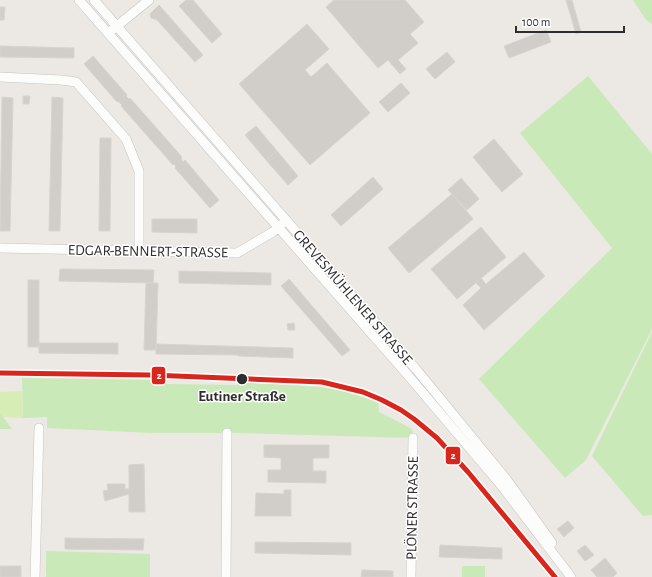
<svg xmlns="http://www.w3.org/2000/svg" width="652" height="577" viewBox="0 0 652 577" font-family="'Alegreya Sans',sans-serif">
  <rect width="100%" height="100%" fill="#ece8e3"/>
  <g fill="#cae9b9">
    <path d="M633,0H652V24L646,20Z"/>
    <path d="M588,76L652,154V329L586,460L565,478L479,379L612,248L520,133Z"/>
    <path d="M652,332V515L643,516L592,456Z"/>
    <path d="M22,378L152,380L167,384L237,385V382L321,387L340,390L378,402L379,412L412,429L413,438L237,433H152L47,428V417L23,418Z"/>
    <path d="M0,413L12,429H0Z"/>
    <path d="M46,551L150,554V577H46Z"/>
    <rect x="462" y="566" width="23" height="11"/>
  </g>
  <path fill="#d6eeb6" d="M22,391L23,418L3,417L0,413V392Z"/>
  <g fill="#d1ceca" stroke="#d7d4cf">
    <path d="M186,0H193L222,34L212,43L179,6Z"/>
    <path d="M334,0H405L424,22L410,34L418,43L398,60L406,69L400,74L388,60L378,68L326,7Z"/>
    <path d="M566,0H572L581,32L576,34Z"/>
    <path d="M159,5L203,55L195,62L157,20L151,18L150,14Z"/>
    <path d="M0,7H5L4,20H0Z"/>
    <path d="M307,24L329,49L305,70L311,77L327,63L370,113L310,165L239,84Z"/>
    <path d="M546,30L551,42L509,58L504,46Z"/>
    <path d="M0,46L74,48V58L0,57Z"/>
    <path d="M447,52L455,62L435,79L426,69Z"/>
    <path d="M93,56L127,95L126,96L129,99L130,98L182,157L181,158L183,162L185,160L219,200L210,208L175,168L176,167L174,164L173,165L121,106L122,105L118,101L117,102L84,64Z"/>
    <path d="M401,83L410,93L388,112L379,102Z"/>
    <path d="M23,96H30L29,104H23Z"/>
    <path d="M2,97L13,98L10,231H0Z"/>
    <path d="M52,97L63,98L60,231H49Z"/>
    <path d="M256,126L277,151L266,160L245,135Z"/>
    <path d="M100,138H111L110,231H99Z"/>
    <path d="M494,139L523,174L502,192L473,157Z"/>
    <path d="M277,151L298,176L288,185L266,160Z"/>
    <path d="M373,177L383,189L341,226L331,215Z"/>
    <path d="M461,178L479,199L467,210L448,190Z"/>
    <path d="M452,194L473,219L409,273L388,248Z"/>
    <path d="M152,219H197V233L152,232Z"/>
    <path d="M481,227L506,257L457,299L431,269Z"/>
    <path d="M524,252L545,276L484,330L463,305L481,288L476,283L481,278L486,284Z"/>
    <path d="M60,269L154,270L153,283L59,281Z"/>
    <path d="M179,271L271,273V285L179,283Z"/>
    <path d="M289,279L350,350L342,356L281,286Z"/>
    <rect x="28" y="280" width="11" height="67"/>
    <path d="M146,283H158L156,350H144Z"/>
    <path d="M294,323L295,330H288L287,324Z"/>
    <path d="M39,343H118V354L39,353Z"/>
    <path d="M156,344L293,348V358L238,356V355L156,354Z"/>
    <path d="M264,445H329V458H313V471H326V483L268,482V470H281V458L264,457Z"/>
    <path d="M144,464L145,512H129V494L105,501L103,491L108,490L107,484H125V489H129V465Z"/>
    <path d="M284,490H291V516H255L256,493L284,494Z"/>
    <path d="M568,521L574,528L564,537L557,529Z"/>
    <path d="M65,538L144,539L143,550L65,549Z"/>
    <path d="M255,542L351,543V555L255,553Z"/>
    <path d="M440,545L502,548V559L439,557Z"/>
    <path d="M585,545L594,555L585,561L577,551Z"/>
    <path d="M605,558L617,573L613,577H597L591,570Z"/>
    <rect x="0" y="566" width="21" height="11"/>
    <path d="M362,570L393,571V577H361Z"/>
  </g>
  <g fill="none" stroke-linecap="round" stroke-linejoin="round">
    <g stroke="#c5c4c4" stroke-width="10">
      <g id="minor">
        <path d="M79,0L406,373L501,485L571,577"/>
        <path d="M94,0L416,369L507,480L552,543"/>
        <path d="M112,30L149,0"/>
        <path d="M0,77L61,80L76,82L126,139L139,171V251"/>
        <path d="M0,248L237,253L273,232L282,224"/>
        <path d="M35,577L39,428"/>
        <path d="M226,577L227,433"/>
        <path d="M411,577L413,438"/>
      </g>
    </g>
    <use href="#minor" stroke="#fcfcfb" stroke-width="9"/>
    <g stroke="#fff" stroke-width="8">
      <path id="tram-1" d="M0,373L151,375L322,382L363,392L382,400L401,410L414,419L437,438L468,472L555,577"/>
    </g>
    <use href="#tram-1" stroke="#d9261c" stroke-width="5"/>
  </g>
  <circle fill="#2d2d2d" stroke="#fff" stroke-width="1.5" cx="242" cy="379" r="6"/>
  <g text-anchor="middle" stroke-width="3" stroke-linejoin="round" paint-order="stroke">
    <g font-size="15" fill="#2d2d2d" stroke="#fff">
      <text transform="translate(148 251) rotate(1)" y="5">EDGAR-BENNERT-STRASSE</text>
      <text transform="translate(353 297) rotate(49)" y="5">GREVESMÜHLENER STRASSE</text>
      <text transform="translate(412 508) rotate(-89)" y="5">PLÖNER STRASSE</text>
    </g>
    <g font-size="15" font-weight="bold" fill="#2d2d2d" stroke="#fff">
      <text x="242" y="401">Eutiner Straße</text>
    </g>
  </g>
  <g stroke="#fff" stroke-width="1.5">
    <rect x="151" y="366" width="15" height="19" rx="4" fill="#d9261c"/>
    <rect x="445" y="446" width="16" height="19" rx="4" fill="#d9261c"/>
  </g>
  <g font-size="11" text-anchor="middle" font-weight="bold" fill="#fff">
    <text x="159" y="379">2</text>
    <text x="453" y="459">2</text>
  </g>
  <path d="M516 26v6h108v-6" fill="none" stroke="#2d2d2d" stroke-width="2"/>
  <text x="522" y="26" font-size="12" fill="#2d2d2d" stroke="#ffffff" stroke-width="3" paint-order="stroke">100 m</text>
</svg>
